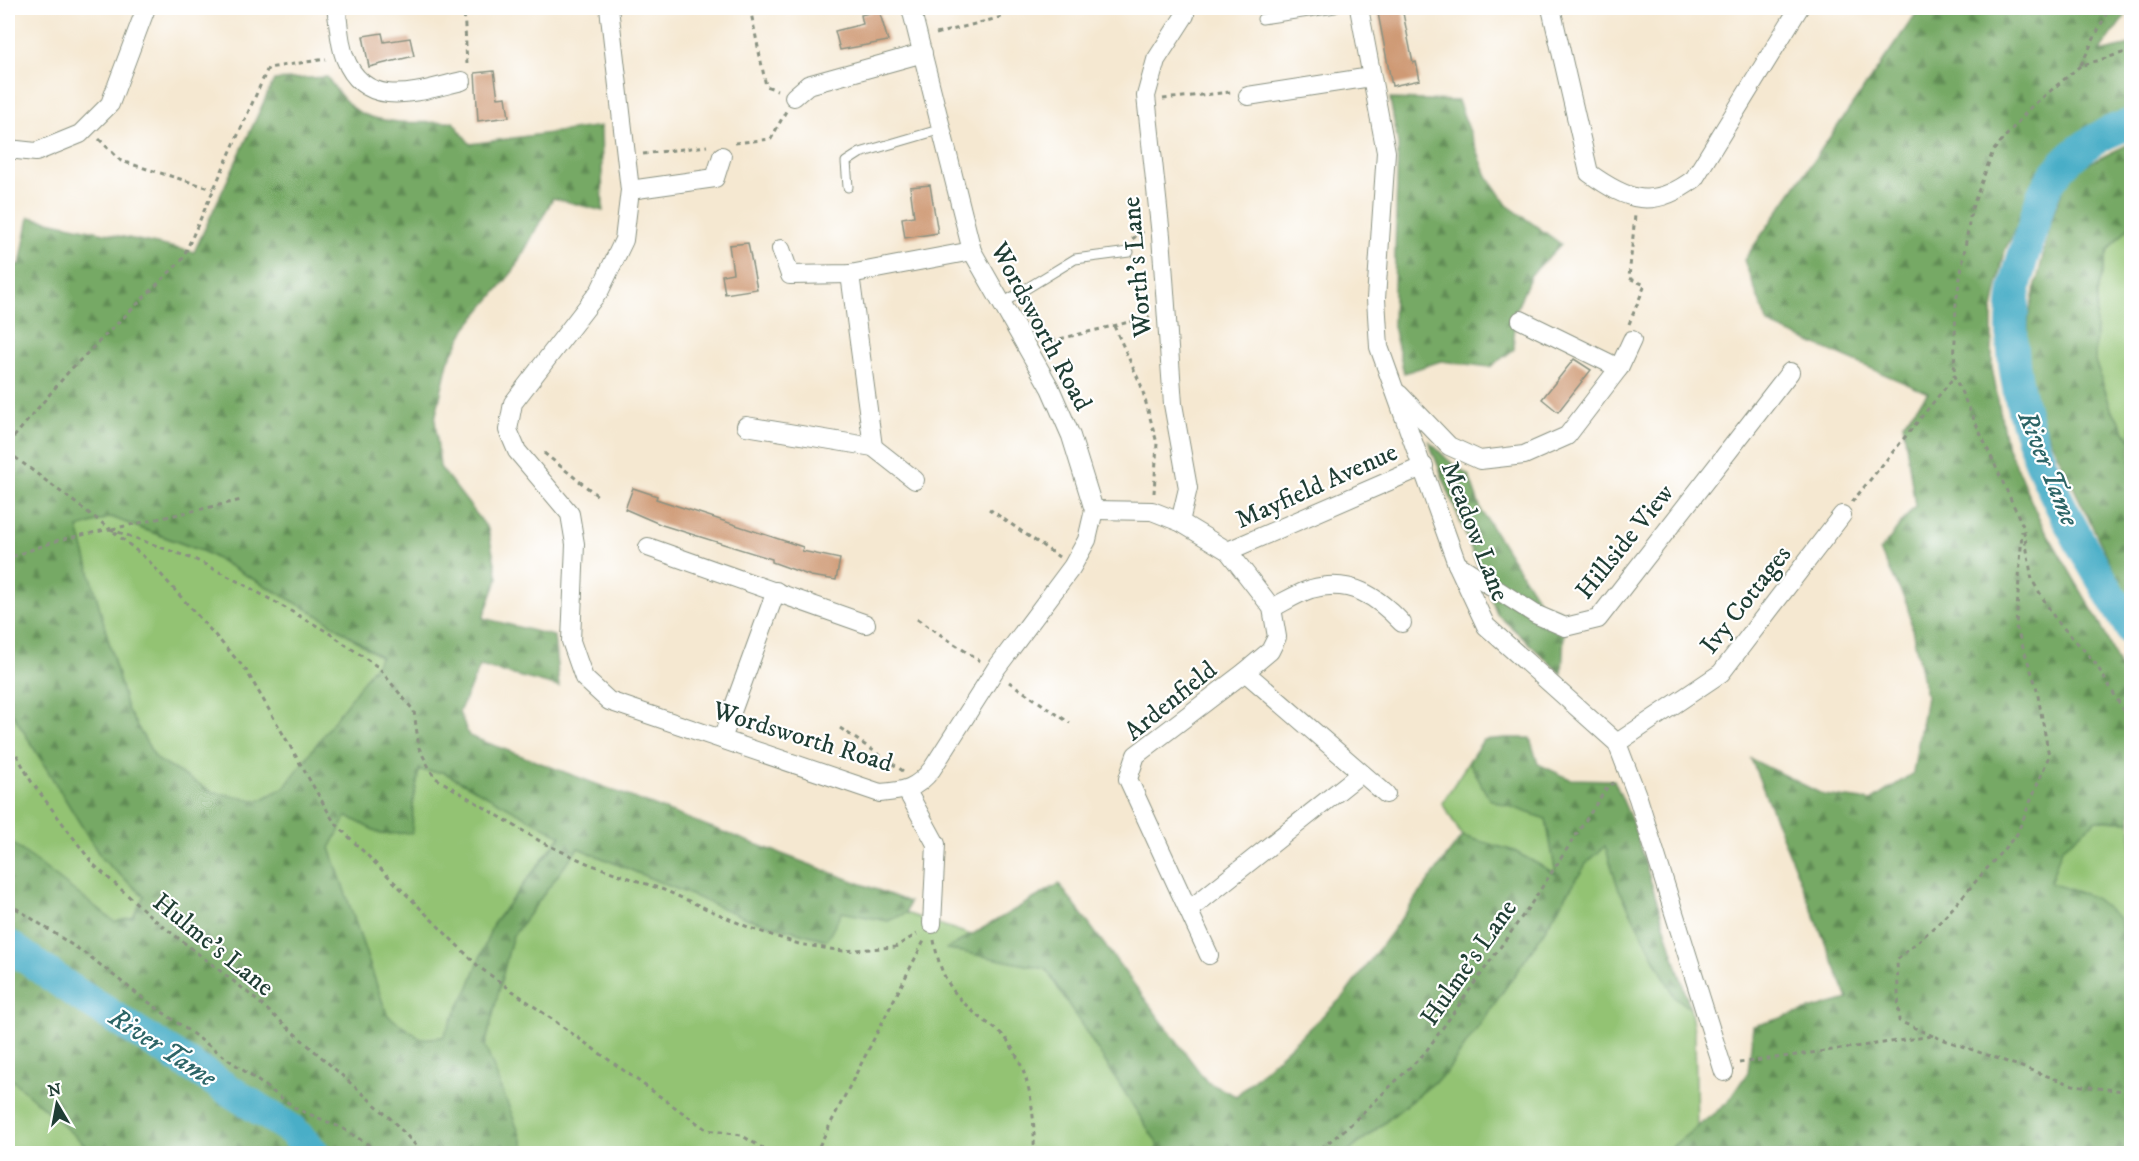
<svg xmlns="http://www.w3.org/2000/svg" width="2139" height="1161" viewBox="0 0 2139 1161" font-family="'IM FELL DW Pica',serif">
  <defs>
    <pattern id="forest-firs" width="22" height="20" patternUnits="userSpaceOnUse" patternTransform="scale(1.5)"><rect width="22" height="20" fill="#76a965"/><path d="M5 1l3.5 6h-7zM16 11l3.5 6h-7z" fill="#608b54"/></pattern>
  </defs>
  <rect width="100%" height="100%" fill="#fff"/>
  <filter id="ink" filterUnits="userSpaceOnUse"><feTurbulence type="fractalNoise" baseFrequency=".0167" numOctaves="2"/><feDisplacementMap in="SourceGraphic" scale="12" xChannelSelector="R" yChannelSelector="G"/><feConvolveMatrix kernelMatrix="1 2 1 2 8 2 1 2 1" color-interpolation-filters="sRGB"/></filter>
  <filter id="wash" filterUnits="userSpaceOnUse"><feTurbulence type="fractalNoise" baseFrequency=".008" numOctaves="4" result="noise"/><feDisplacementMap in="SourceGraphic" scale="24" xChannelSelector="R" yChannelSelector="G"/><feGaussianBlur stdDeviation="1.35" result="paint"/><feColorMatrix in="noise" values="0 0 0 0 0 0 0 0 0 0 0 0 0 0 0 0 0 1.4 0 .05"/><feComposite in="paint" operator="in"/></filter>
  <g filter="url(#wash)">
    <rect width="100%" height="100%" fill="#f5e8d1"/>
    <g fill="#93c373" stroke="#598054" stroke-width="1.5">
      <path d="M2131,225V441L2111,408L2095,361L2097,294L2108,250Z"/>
      <path d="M111,517L204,552L323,618L381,658L285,787L259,801L212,792L156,759L127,709L78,528Z"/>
      <path d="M8,706L102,859L144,896L133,917L115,923L8,840Z"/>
      <path d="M1469,761L1489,799L1546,819L1556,874L1514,851L1462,836L1442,803Z"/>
      <path d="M419,771L443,772L561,835L493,924L469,987L443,1037L421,1039L387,1015L330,848L347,816L381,834L412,832L413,802Z"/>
      <path d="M2097,820L2131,821V1006L2120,919L2050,883L2062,848Z"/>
      <path d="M1606,845L1618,887L1674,996L1690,1008L1695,1036L1697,1127L1664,1153L1346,1154L1446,1073L1534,947L1586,863Z"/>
      <path d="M578,848L746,918L826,940L842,912L888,921L906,913L971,935L948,949L1046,969L1159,1146L1153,1154L527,1153L485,1047L512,937Z"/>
      <path d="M8,1076L94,1153H8Z"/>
    </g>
    <g fill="url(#forest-firs)" stroke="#4a734c" stroke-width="1.5" fill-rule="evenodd">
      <path d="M1920,8H2131L2099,52L2131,45V116L2087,130L2060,151L2035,190L2005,250L1992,314V368L2006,443L2039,519L2101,625L2131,692V821L2097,820L2062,848L2050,883L2093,897L2120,919L2132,1006L2131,1153H1664L1727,1103L1748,1072L1753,1026L1848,999L1751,759L1824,795L1871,801L1913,773L1926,696L1907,604L1880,551L1915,506L1903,423L1928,393L1768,324L1744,260Z"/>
      <path d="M327,77C336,90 348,107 363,114C390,126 425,122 453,122L470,144L601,126L603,211L553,198L514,270L467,327L448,362L435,419L440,467L488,529L498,578L483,618L554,636L559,687L480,666L459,712L469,736L909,902L906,913L888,921L842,912L827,940L746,918L578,848L512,937L485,1046L527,1153H94L8,1076V840L115,922L133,917L144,896L102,859L8,706V263L20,265L29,217L194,252L274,80ZM111,517L205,552L323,618L381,657L285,787L259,801L212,792L156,759L127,709L78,528ZM419,771L443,772L561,836L493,924L469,987L443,1037L421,1039L387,1015L330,848L347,816L381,834L412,833L413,802Z"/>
      <path d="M1390,99L1458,101L1487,176L1507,205L1561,244L1531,275L1514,315V349L1490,367L1441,361L1404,373L1393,326L1398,144Z"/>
      <path d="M2131,143V225L2108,250L2097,294L2095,361L2111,408L2131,441V606L2035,408L2025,359L2029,314L2053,214L2065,185L2083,166Z"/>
      <path d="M1428,440L1446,458L1469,476L1482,512L1540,603L1565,612L1562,674L1497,614Z"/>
      <path d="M1506,738H1530L1538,764L1570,779L1614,780L1633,824L1690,1008L1674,996L1618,887L1605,846L1586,864L1534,947L1446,1073L1346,1153H1153L1159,1146L1046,969L947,949L1059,884L1207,1082L1236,1096L1344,996L1462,836L1514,851L1556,874L1546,819L1489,799L1469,761L1483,740Z"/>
    </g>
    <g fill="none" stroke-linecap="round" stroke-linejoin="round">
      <g stroke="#48aec7" stroke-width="32">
        <path d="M2132,124C2096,133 2061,159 2044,192C2039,202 2037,213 2034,223C2025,250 2015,278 2013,307C2003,427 2074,532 2132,631"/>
        <path d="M8,945L73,991L292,1130L315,1154"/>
      </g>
    </g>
    <g id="blocks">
      <g fill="#cf9a74">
        <path d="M1377,8H1402L1413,63L1416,62L1420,80L1392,86Z"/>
        <path d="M879,10L888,41L840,50L835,31L863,24L861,15Z"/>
        <path d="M382,33L384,42L410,38L414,56L369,67L363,36Z"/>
        <path d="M494,71L498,98L506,97L509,117L478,121L475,73Z"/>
        <path d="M930,185L938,233L905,238L902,218L914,216L910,187Z"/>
        <path d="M748,243L757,289L725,294L722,275L733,273L729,245Z"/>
        <path d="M1574,359L1591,370L1558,412L1542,399Z"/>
        <path d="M633,488L657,496L656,499L803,547L802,551L840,559L836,580L811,576L772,562V559L662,525L625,509Z"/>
      </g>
    </g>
  </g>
  <g filter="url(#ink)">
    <use href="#blocks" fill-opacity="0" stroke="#8a9282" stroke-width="1.5"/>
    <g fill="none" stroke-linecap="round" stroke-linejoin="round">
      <g stroke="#8a9282" stroke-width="11">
        <g id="lane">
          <path d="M1262,19L1335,8"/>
          <path d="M848,187L846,162L860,153L942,129"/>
          <path d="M1001,304L1075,259L1129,252"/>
        </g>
      </g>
      <g stroke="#8a9282" stroke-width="20">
        <g id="street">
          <path d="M336,8C339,23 339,43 345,58C366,112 419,91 462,81"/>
          <path d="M609,8L630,190L624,240L600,290L513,403L508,430L517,451L570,514L575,544L571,641L584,678L609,701L880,793C904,791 917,789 932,769L995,670L1072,567L1087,540L1094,510L1071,436L1050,388L972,251L911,8"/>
          <path d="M1359,8L1386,152L1376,299L1379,347L1457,564L1486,626L1617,743L1638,798L1724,1072"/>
          <path d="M1551,8L1589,173C1628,201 1653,210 1694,179L1799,8"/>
          <path d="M1248,96L1371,77"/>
          <path d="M794,97L808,85L923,53"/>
          <path d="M8,149L36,152L80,134L110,104L146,8"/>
          <path d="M630,190L715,178L722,156"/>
          <path d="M781,249L790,275L850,274L972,251"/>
          <path d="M850,274L873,447"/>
          <path d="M1521,320L1619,368"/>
          <path d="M1399,394L1449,446L1480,460L1524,455L1567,436L1619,368L1632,340"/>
          <path d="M746,426L873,447L915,480"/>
          <path d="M1094,510L1152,511L1180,522L1228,551L1272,608L1277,637L1270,651L1245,672"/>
          <path d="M1180,522L1188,488L1173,404L1161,236L1146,96L1156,60L1185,15"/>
          <path d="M648,547L866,624"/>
          <path d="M1228,551L1424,466"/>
          <path d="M1457,564L1535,614L1565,627L1598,619L1790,372"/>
          <path d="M1272,608C1284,602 1298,593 1311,589C1350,578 1377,596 1402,623"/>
          <path d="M722,739L776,591"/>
          <path d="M1617,743L1721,673L1842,515"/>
          <path d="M907,791L936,844L932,924"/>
          <path d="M1189,910L1360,774"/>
          <path d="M1209,955L1128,779L1136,755L1245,672L1386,794"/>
        </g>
      </g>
      <g stroke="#8a9282" stroke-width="3" stroke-dasharray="4.5 4.5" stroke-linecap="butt">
        <path d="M750,8L766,86L777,90"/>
        <path d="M936,34L1002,17L1014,8"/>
        <path d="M2132,50L2080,66L2030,108L1993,151L1971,211L1956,302L1954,376L2023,526L2032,580L2056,620L2094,661L2132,724"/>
        <path d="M467,64L464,9L479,8"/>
        <path d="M2081,65L2109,8"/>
        <path d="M1163,99L1231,92"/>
        <path d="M99,139L121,161L213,189"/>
        <path d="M735,143L771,139L786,111"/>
        <path d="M643,154L707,146"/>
        <path d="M1132,239L1144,231"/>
        <path d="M1629,324L1645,285L1629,278L1635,215"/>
        <path d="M1114,326L1141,385L1157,443L1154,493"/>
        <path d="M1043,343L1150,317"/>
        <path d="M8,444L70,370L182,260L268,68L326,59"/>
        <path d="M8,452L110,529L59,540L8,558"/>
        <path d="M544,453L599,497"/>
        <path d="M1852,502L1954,377"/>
        <path d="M989,509L1059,557"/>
        <path d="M110,529L196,560L243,584L326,631L378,667L414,711L419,748L434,777L543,843L589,864L664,890L750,928L799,944L843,951L895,947L917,934"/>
        <path d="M112,529L242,500"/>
        <path d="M114,532L149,561L246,670L334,822L479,967L707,1130L741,1135L772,1154"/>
        <path d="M917,619L980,661"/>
        <path d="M1009,682L1070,723"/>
        <path d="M840,728L903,771"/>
        <path d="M8,739L31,781L93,864L155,920L246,991L310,1047L390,1118L424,1154"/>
        <path d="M8,903L89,956L136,993L297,1109L342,1128L383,1154"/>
        <path d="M934,940C940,977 953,996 982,1019C990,1025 1001,1032 1007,1040C1031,1074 1035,1113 1034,1154"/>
        <path d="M1933,1036L1899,1021L1897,960L1943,919L2017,834L2049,756L2036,685L2016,627L2022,531"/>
        <path d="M1739,1063L1933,1036L2073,1085L2132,1092"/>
        <path d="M815,1154L925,939"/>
        <path d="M1314,1154L1349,1126L1424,1054L1531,904L1608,786L1614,783"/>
      </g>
      <use href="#lane" stroke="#fff" stroke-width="9"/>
      <use href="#street" stroke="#fff" stroke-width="18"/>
    </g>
  </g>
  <g text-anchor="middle" stroke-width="4.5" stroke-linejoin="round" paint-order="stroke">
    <g font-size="26" fill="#1f3d34" stroke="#fff">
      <text transform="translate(1136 267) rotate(-95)" y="9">Worth's Lane</text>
      <text transform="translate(1042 326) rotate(62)" y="9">Wordsworth Road</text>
      <text transform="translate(1316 485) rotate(-24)" y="9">Mayfield Avenue</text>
      <text transform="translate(1476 531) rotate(69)" y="9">Meadow Lane</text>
      <text transform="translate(1624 541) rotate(-51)" y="9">Hillside View</text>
      <text transform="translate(1745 599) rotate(-52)" y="9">Ivy Cottages</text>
      <text transform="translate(1170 700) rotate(-39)" y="9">Ardenfield</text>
      <text transform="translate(803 736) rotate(17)" y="9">Wordsworth Road</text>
      <text transform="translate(214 944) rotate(39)" y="9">Hulme's Lane</text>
      <text transform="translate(1468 962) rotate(-55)" y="9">Hulme's Lane</text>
    </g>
    <g font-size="27" font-style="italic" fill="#2d6567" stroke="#fff">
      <text transform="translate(2049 468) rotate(68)" y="9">River Tame</text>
      <text transform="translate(163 1047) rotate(33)" y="9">River Tame</text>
    </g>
  </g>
  <rect width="2139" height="1161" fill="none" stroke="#fff" stroke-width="30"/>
  <g transform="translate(57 1104) rotate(350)" stroke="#ffffff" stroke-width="4.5" paint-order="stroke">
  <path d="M0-4.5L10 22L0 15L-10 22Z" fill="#1f3d34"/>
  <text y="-9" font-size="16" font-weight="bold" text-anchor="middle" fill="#1f3d34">N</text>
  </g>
</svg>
